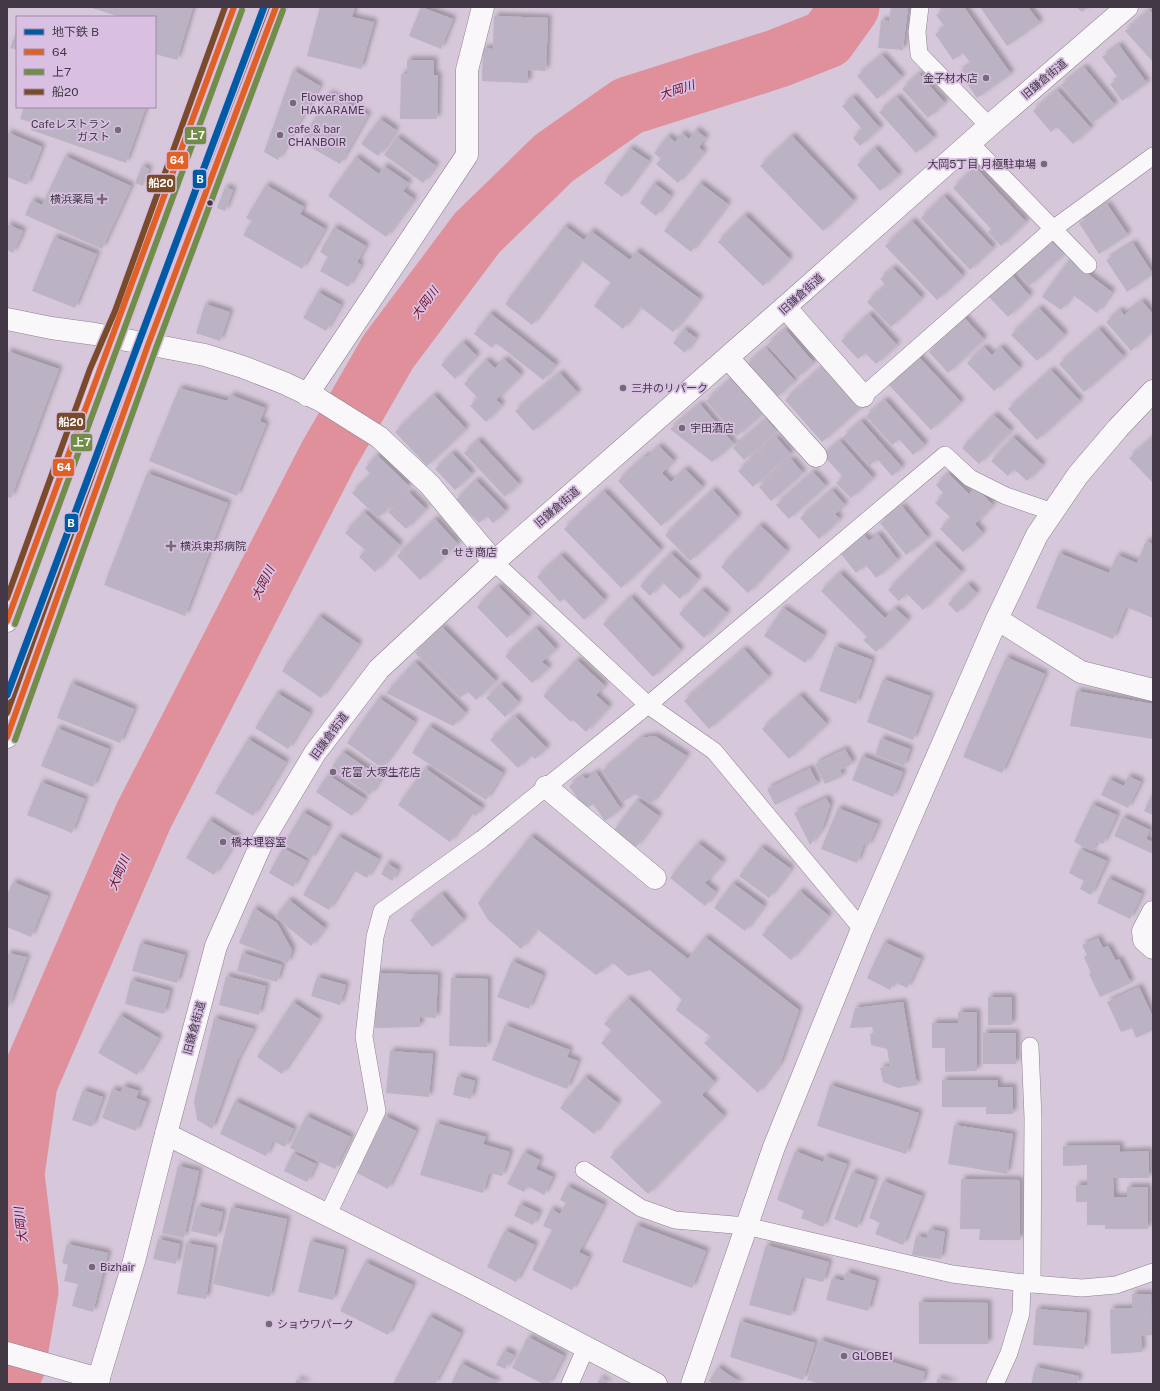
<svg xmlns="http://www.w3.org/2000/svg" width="1160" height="1391" viewBox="0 0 1160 1391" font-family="'Public Sans','Noto Sans JP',sans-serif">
  <defs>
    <filter id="shadow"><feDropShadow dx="3.5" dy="-3.5" stdDeviation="2" flood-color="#0004"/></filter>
  </defs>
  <rect width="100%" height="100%" fill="#d6c8da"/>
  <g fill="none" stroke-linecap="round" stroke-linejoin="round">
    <path stroke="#df909b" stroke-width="59" d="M8,1384L16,1366L29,1291L15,1174L28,1083L144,815L328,456L388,352L477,233L554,158L628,106L776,59L827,39L850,7"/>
  </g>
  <g fill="#bbb3c3" filter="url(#shadow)">
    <path d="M89,7H193L177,60L155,54V17H120Z"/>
    <path d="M320,7H355L352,17L374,22L361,69L307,56Z"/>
    <path d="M421,7L453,19L441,49L409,36Z"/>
    <path d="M891,7H908L903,50L878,48L881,20L889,21Z"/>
    <path d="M947,7H964L1011,74L977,98L959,72L971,64L963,53L953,60L935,34L945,27L936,15Z"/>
    <path d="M980,7H1028L1040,23L1007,46Z"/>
    <path d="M1076,7H1087L1082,12Z"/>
    <path d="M1149,10L1153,14V62L1125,31Z"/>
    <path d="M494,16L548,18L546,71L528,70V83L482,81L483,48L493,49Z"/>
    <path d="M15,35L17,36V50L10,48Z"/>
    <path d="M1119,45L1147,83L1122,101L1110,84L1119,79L1102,57Z"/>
    <path d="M882,55L902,77L877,99L857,76Z"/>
    <path d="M407,60H434V75H438L437,119H400L401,74H407Z"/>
    <path d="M1084,67L1115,105L1092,123L1061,85Z"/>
    <path d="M293,70L320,86L278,160L264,152Z"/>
    <path d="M919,74L945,103L928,118L902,89Z"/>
    <path d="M1057,90L1091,128L1073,144L1057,127L1051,132L1033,111Z"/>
    <path d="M329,93L368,115L340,164L301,142Z"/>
    <path d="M853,97L880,128L860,146L853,138L862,129L842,106Z"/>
    <path d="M897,97L934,138L916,153L879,112Z"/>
    <path d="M24,107H146L126,163L31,130L33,123L20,119Z"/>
    <path d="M380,119L396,130L378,156L361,144Z"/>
    <path d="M696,130L706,138L699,147L704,152L678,183L656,164L661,159L654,153L668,136L675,142L682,133L689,139Z"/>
    <path d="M7,132L42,147L27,185L7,177Z"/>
    <path d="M792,136L854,201L823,231L760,166Z"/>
    <path d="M397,137L436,166L423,183L384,155Z"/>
    <path d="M630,148L649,161L622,197L604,183Z"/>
    <path d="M875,148L899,175L880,191L857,165Z"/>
    <path d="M65,156L131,186L102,249L25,215L32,200L42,205Z"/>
    <path d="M356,157L379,174L384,166L409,183L403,191L414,199L386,237L328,196Z"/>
    <path d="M142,166L149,169L143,186L135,183Z"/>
    <path d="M975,167L1026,222L1001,246L988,232L991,229L953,188Z"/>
    <path d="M654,183L671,196L656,216L640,203Z"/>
    <path d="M700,183L728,204L691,252L664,231Z"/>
    <path d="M266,185L304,207L300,214L325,229L302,269L243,235L252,221L246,218Z"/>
    <path d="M225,187L233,190L225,211L217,208Z"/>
    <path d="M944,196L993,248L970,270L921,218Z"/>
    <path d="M1107,204L1128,235L1099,254L1079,223Z"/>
    <path d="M745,215L790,259L763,286L718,242Z"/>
    <path d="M912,221L963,276L937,300L885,246Z"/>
    <path d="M7,224L23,231L13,253L7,250Z"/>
    <path d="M565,226L584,240L591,231L630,260L636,251L700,299L673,332L640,307L623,329L594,306L611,283L581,260L532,325L505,304Z"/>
    <path d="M334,227L366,246L357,262L361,265L348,287L320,271L328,257L320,252Z"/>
    <path d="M54,237L97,254L75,308L32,291Z"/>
    <path d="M1047,237L1064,254L1029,286L1013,268Z"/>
    <path d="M1133,243L1153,274L1127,292L1106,260Z"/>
    <path d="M1069,260L1112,292L1097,313L1073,295L1061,310L1042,297Z"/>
    <path d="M893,268L922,298L891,327L867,302L886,285L880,279Z"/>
    <path d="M1011,274L1030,296L1008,317L988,296Z"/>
    <path d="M318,292L341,305L326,331L303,318Z"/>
    <path d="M1142,301L1153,314V331L1131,351L1106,322L1120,310L1124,315Z"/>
    <path d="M205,304L230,312L220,341L196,333Z"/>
    <path d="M1039,308L1065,335L1037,361L1011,335Z"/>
    <path d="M490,313L556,365L543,380L496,343L492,348L474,334Z"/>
    <path d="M869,314L897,345L876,364L865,353L858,359L841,341Z"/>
    <path d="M961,314L984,339L948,373L929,352L952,330L948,326Z"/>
    <path d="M684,329L696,338L685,353L673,343Z"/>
    <path d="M785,329L814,363L797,378L767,345Z"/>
    <path d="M1099,329L1124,357L1084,392L1059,364Z"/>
    <path d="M463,342L477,356L455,379L441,365Z"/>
    <path d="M984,347L992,355L1001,347L1020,368L994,391L967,363Z"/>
    <path d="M766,348L795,381L776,398L746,365Z"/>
    <path d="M7,351L59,369L11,498L7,497Z"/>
    <path d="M916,354L961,402L931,430L886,382Z"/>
    <path d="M504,359L521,375L496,400L502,405L486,422L470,406L478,398L464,384L486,360L495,368Z"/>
    <path d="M825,364L862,407L822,442L785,400Z"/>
    <path d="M1051,370L1080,401L1037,440L1008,409Z"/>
    <path d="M560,373L578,393L533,431L515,411Z"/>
    <path d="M731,379L763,414L737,436L706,401Z"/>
    <path d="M179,388L227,401L231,395L265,408L260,421L266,424L237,496L149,461Z"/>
    <path d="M434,395L466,429L427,466L395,432Z"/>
    <path d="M885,400L925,445L913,455L899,439L892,445L866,416Z"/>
    <path d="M700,404L734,444L712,462L670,429Z"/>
    <path d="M994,415L1011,431L979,464L962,448Z"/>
    <path d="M766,419L777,431L744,460L733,448Z"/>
    <path d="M861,421L902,467L892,476L877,459L869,466L843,437Z"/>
    <path d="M776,437L791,454L753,487L738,471Z"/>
    <path d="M1013,437L1043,465L1027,481L1014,469L1008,476L991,461Z"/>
    <path d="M1153,437V483L1129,458Z"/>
    <path d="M478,440L519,484L505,497L464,453Z"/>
    <path d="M840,441L873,478L851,498L836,483L843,477L823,455Z"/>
    <path d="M659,446L674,461L662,473L671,482L685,469L703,487L661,526L618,481L645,456L647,457Z"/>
    <path d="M452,453L472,474L455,490L435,469Z"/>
    <path d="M377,455L409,486L378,518L352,493L371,474L365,468Z"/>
    <path d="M791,459L803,473L771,501L759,487Z"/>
    <path d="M813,472L826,486L789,519L776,505Z"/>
    <path d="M147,473L228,503L185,616L104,585Z"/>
    <path d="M948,473L969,494L975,487L993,505L975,524L983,533L963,552L940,529L951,518L935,503L944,494L936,485Z"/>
    <path d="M476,480L506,511L493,523L487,516L479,523L456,500Z"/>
    <path d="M713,490L738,517L690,561L665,535Z"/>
    <path d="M832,490L845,505L835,514L840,519L819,539L800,518Z"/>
    <path d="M604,491L661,550L621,588L564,529Z"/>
    <path d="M409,492L426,509L406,529L388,512Z"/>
    <path d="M902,506L928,538L906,555L880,523Z"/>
    <path d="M364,512L400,545L375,572L359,557L365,550L345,533Z"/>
    <path d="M435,519L458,544L420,580L397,556Z"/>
    <path d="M760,525L787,551L748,593L721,567Z"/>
    <path d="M878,534L898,560L876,578L866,565L856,573L841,554L864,535L869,541Z"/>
    <path d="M1146,541L1153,544V618L1126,607L1113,639L1036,608L1059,553L1109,573L1117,555L1137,563Z"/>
    <path d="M934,544L962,572L923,610L907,594L899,601L888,590Z"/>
    <path d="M671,553L698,579L680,599L662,582L650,596L640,586Z"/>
    <path d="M561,555L605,600L584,620L564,599L560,602L537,577Z"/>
    <path d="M840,573L885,618L895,608L908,620L876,652L863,640L867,637L821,591Z"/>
    <path d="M968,584L977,593L957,613L948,604Z"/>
    <path d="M498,586L529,617L507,638L477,607Z"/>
    <path d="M702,590L727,613L704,638L679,614Z"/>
    <path d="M631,597L681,650L653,677L603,624Z"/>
    <path d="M783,608L824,635L805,663L764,636Z"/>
    <path d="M319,616L359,644L321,698L282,671Z"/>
    <path d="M442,627L496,681L476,700L467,691L460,698L415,653Z"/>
    <path d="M536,628L556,649L542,662L549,668L532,683L505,656Z"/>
    <path d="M835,646L872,660L856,704L819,691Z"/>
    <path d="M744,649L769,677L709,729L684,701Z"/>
    <path d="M1006,657L1045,674L1002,773L963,757Z"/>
    <path d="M577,660L605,686L596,695L609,707L586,732L573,720L571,722L543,696Z"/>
    <path d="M415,662L466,713L453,726L386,693Z"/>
    <path d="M883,679L930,696L913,740L867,722Z"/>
    <path d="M71,683L134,709L120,743L57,718Z"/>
    <path d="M501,684L519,702L505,717L486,698Z"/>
    <path d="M1076,691L1153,704V739L1070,726Z"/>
    <path d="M277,693L310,713L288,749L255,728Z"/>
    <path d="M800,695L827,724L789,759L762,729Z"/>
    <path d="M379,698L415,722L382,768L347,743Z"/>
    <path d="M515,716L547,748L535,759L531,755L518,768L490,740Z"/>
    <path d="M429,726L503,773L486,800L412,753Z"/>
    <path d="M57,728L109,749L93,787L41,766Z"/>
    <path d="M655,736L687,756L651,804L635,794L623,802L602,771L641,738Z"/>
    <path d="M881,738L910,749L904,766L875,755Z"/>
    <path d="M248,739L286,762L253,816L215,793Z"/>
    <path d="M845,749L853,763L840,770L843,776L825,784L815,764Z"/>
    <path d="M343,752L381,778L370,795L331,768Z"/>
    <path d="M862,756L903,772L893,797L852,780Z"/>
    <path d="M425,768L482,808L476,816L471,813L450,842L398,805Z"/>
    <path d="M810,768L818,784L775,805L767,789Z"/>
    <path d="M596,772L621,809L605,821L593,804L585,809L569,786L583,776L586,779Z"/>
    <path d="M328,775L365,799L352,816L316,792Z"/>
    <path d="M1128,776L1141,782L1128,808L1101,795L1109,779L1124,786Z"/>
    <path d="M41,782L85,799L72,833L27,815Z"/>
    <path d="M1153,792V815L1144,811Z"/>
    <path d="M826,798L830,805L822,829L810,845L794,813Z"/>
    <path d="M637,800L659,816L636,847L614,830Z"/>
    <path d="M1092,804L1117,815L1103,844L1097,841L1092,851L1074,842Z"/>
    <path d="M838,808L878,824L868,846L864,844L857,863L821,849Z"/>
    <path d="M303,812L329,827L311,859L284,844Z"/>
    <path d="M1123,817L1150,830L1146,839L1153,842V854L1114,836Z"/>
    <path d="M209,820L238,838L214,875L186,858Z"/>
    <path d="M338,836L379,859L367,878L353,870L329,910L303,895Z"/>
    <path d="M531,836L688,959L705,937L799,1010L780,1064L758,1093L704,1043L711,1037L676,1010L682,1000L650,970L628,976L613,963L596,975L537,929L521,949L488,920L478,903Z"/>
    <path d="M698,843L723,862L705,883L716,892L705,906L670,878Z"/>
    <path d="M761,847L791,869L769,898L739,876Z"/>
    <path d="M283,848L307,861L293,887L269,873Z"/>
    <path d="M1080,849L1107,861L1091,895L1080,889L1084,881L1069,873Z"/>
    <path d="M387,863L398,870L392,881L381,874Z"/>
    <path d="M1108,878L1142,894L1130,919L1097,903Z"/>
    <path d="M13,882L48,896L31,937L7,927V895Z"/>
    <path d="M733,883L764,906L745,931L714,908Z"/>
    <path d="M800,891L829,916L791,960L762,935Z"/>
    <path d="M442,894L464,920L432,947L410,920Z"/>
    <path d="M289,900L325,928L311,946L275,917Z"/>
    <path d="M254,908L277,923L292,950L288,963L239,943Z"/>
    <path d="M1098,938L1103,948L1108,946L1116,961L1119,959L1131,983L1100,997L1089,974L1091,973L1084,957L1087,955L1082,945Z"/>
    <path d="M884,942L921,959L907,988L894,982L890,990L867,978Z"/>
    <path d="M140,943L185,955L177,983L132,971Z"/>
    <path d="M7,953L27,957L7,1011Z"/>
    <path d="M242,953L282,965L277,982L237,971Z"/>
    <path d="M512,961L543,975L529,1009L497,997Z"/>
    <path d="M376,973L438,975L436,1018L420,1017V1027L375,1028Z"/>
    <path d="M226,976L266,986L259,1015L219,1005Z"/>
    <path d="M317,977L346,985L340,1005L311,996Z"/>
    <path d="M451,978L488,979L487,1047L449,1046Z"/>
    <path d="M131,980L170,991L164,1014L125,1004Z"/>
    <path d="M1139,987L1153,1017V1030L1136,1038L1132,1028L1121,1032L1107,1002Z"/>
    <rect x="988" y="997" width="24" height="28"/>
    <path d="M628,998L715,1082L702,1095L724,1116L648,1194L610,1157L663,1103L601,1043L612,1031L604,1024Z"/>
    <path d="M293,1002L319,1019L282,1074L257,1057Z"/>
    <path d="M903,1002L917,1085L898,1088L883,1082L880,1068L890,1066L887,1049L871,1045L870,1034H875L872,1027L850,1028L855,1008Z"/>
    <path d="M958,1012H977V1071L945,1072V1048H932V1023H958Z"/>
    <path d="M120,1015L159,1038L137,1075L98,1053Z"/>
    <path d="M214,1018L254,1029L237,1061L212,1129L197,1120L194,1101Z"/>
    <path d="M505,1025L570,1050L567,1057L578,1061L567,1089L492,1060Z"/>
    <rect x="983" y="1033" width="33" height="31"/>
    <path d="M390,1051L433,1054L429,1097L386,1093Z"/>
    <path d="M457,1076L475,1081L471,1099L453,1095Z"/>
    <path d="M585,1077L618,1103L594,1134L560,1108Z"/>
    <path d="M942,1080H998V1087H1013V1114H986V1107H942Z"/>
    <path d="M830,1085L919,1113L906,1154L817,1126Z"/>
    <path d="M123,1086L139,1091L136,1098L147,1102L136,1131L102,1118L112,1089L121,1092Z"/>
    <path d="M83,1090L103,1097L92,1127L72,1120Z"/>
    <path d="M235,1101L294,1129L285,1147L273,1141L266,1156L220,1134Z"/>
    <path d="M306,1116L351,1137L335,1169L290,1148Z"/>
    <path d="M385,1116L416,1131L388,1189L357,1173Z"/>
    <path d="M436,1123L486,1137L483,1144L510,1152L502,1176L489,1173L483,1193L420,1175Z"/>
    <path d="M954,1125L1013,1134L1007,1174L948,1164Z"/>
    <path d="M1120,1145V1152L1149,1151V1178H1113L1114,1197H1127V1187H1148V1229H1105V1225H1087V1202H1076V1185H1087V1165L1063,1166V1146Z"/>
    <path d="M795,1151L823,1162L825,1156L847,1164L823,1227L801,1218L804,1211L777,1200Z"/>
    <path d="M524,1152L540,1160L536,1169L553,1177L544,1195L527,1186L524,1192L507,1184Z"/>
    <path d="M293,1153L316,1164L307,1182L284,1171Z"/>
    <path d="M178,1166L199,1171L184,1238L162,1233Z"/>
    <path d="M852,1172L875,1180L857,1228L834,1219Z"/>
    <path d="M961,1179L1020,1180V1240H979L980,1229H960Z"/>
    <path d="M883,1181L922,1196L903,1245L875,1234L880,1223L869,1218Z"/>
    <path d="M567,1186L604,1205L579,1252L589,1257L572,1290L532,1270L552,1230L543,1226L551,1209L560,1214L566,1203L560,1200Z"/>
    <path d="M520,1204L539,1213L533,1225L514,1216Z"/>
    <path d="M197,1206L223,1212L217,1237L191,1231Z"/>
    <path d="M231,1207L287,1219L270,1297L213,1284Z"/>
    <path d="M636,1225L706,1251L692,1288L622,1262Z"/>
    <path d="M929,1229L945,1232L941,1259L912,1255L916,1236L927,1238Z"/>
    <path d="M505,1230L535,1245L516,1282L487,1267Z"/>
    <path d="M158,1239L180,1244L176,1264L153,1259Z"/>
    <path d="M310,1241L344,1250L333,1300L298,1292Z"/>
    <path d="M186,1243L214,1248L206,1299L177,1294Z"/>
    <path d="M67,1244L108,1253L93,1312L72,1306L78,1284L64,1281L68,1265L62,1263Z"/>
    <path d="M766,1245L829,1262L823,1282L802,1277L791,1316L749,1305Z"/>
    <path d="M365,1262L413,1285L388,1335L340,1311Z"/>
    <path d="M846,1272L876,1281L868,1311L826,1300L832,1278L844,1281Z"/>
    <path d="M1132,1294H1151L1152,1335L1141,1336L1142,1352L1111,1354L1110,1309L1132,1308Z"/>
    <path d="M919,1302L988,1303V1344H919Z"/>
    <path d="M1036,1309L1087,1313L1084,1349L1033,1345Z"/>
    <path d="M429,1316L461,1333L435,1384H393Z"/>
    <path d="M740,1321L815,1343L803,1380L730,1357Z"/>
    <path d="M528,1337L564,1356L549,1384H543L512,1368Z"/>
    <path d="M820,1340L925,1372L922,1384H820L807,1380Z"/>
    <path d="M504,1350L514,1355L505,1369L496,1365Z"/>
    <path d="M461,1363L498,1382L497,1384H451Z"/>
    <path d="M718,1367L742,1384H714L709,1381Z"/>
    <path d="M1035,1367L1079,1376L1077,1384H1031Z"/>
    <path d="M600,1378L610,1384H597Z"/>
    <path d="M938,1378L956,1384H936Z"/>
    <path d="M297,1379L309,1384H295Z"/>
  </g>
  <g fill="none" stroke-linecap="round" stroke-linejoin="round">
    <g stroke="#8b808e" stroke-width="18">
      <g id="lane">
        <path d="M920,7L917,32L919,54L989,126"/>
        <path d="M970,143L1088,265"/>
        <path d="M863,396L1053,229L1153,156"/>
        <path d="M494,562L648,705L714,751L862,929"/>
        <path d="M1030,1046L1033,1118L1032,1284"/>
        <path d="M584,1170L641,1208L675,1220L746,1226L952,1274L1032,1284L1082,1288L1116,1285L1153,1272"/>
        <path d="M327,1216L377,1111L364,1037L375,937L382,911L482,839L648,705L945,455L970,478L1006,496L1053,512"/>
        <path d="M570,1384L586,1347"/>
        <path d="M995,1384L1009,1353L1021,1313L1022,1283"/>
      </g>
    </g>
    <g stroke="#8b808e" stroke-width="23">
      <g id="street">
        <path d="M785,307L863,396"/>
        <path d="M7,319L51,328L95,334L205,355L243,367L284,383L320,400L379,437L430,485L494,562"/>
        <path d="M728,358L816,456"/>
        <path d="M307,395L467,155V70L483,7"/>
        <path d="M997,619L1081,672L1153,690"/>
        <path d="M546,787L655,878"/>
        <path d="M1153,912L1143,931L1144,940L1153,948"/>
        <path d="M656,1384L467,1285L166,1134L216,946L263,840L315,753L379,669L494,562L785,307L989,126L1127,7"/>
        <path d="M692,1384L774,1147L862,929L997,619L1037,535L1078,475L1118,428L1153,391"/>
      </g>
    </g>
    <g stroke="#8b808e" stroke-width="23">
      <g id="secondary">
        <path d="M7,1353L99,1379"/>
        <path d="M97,1384L134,1261L166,1134"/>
      </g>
    </g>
    <g stroke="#8b808e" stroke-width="23">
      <g id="primary">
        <path d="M7,621L98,372L122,314L234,7"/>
        <path d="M7,737L148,345L276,7"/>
      </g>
    </g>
    <use href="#lane" stroke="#f9f7f9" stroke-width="17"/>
    <use href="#street" stroke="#f9f7f9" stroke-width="22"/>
    <use href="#secondary" stroke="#f9f7f9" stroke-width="22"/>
    <use href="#primary" stroke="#f9f7f9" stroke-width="22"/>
    <g stroke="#d9c0e2" stroke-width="9">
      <g id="bus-1">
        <path d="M7,621C82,416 159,212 234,7"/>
        <path d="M7,737L148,345L276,7"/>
      </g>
    </g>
    <g stroke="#d9c0e2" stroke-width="9">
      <g id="bus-2">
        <path d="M15,624C89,419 167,215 242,10"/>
        <path d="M15,740L156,348L283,10"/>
      </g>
    </g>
    <g stroke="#d9c0e2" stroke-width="9">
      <g id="bus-3">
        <path d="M7,598L90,369L115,311L225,7"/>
        <path d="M7,713L140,342L267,7"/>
      </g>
    </g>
    <use href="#bus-1" stroke="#e06026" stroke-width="6"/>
    <use href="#bus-2" stroke="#718e49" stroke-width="6"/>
    <use href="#bus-3" stroke="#7a4b2a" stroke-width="6"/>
    <g stroke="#d9c0e2" stroke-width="10">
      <path id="metro-1" d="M7,695L264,7"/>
    </g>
    <use href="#metro-1" stroke="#005ba5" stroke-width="7"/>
  </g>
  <g fill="#766a7a" stroke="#d9c0e2" stroke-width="1.5">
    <circle cx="986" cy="78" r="4"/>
    <circle cx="293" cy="103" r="4"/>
    <circle cx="118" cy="130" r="4"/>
    <circle cx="280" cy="135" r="4"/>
    <circle cx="1044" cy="164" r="4"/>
    <path d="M100 193h4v4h4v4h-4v4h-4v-4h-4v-4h4z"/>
    <circle cx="623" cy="388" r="4"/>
    <circle cx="682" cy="428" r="4"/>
    <path d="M169 540h4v4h4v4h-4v4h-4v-4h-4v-4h4z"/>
    <circle cx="445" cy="552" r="4"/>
    <circle cx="333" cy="772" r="4"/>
    <circle cx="223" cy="842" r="4"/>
    <circle cx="92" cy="1267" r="4"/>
    <circle cx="269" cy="1324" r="4"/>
    <circle cx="844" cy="1356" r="4"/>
  </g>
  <circle fill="#423846" stroke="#d9c0e2" stroke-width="1.5" cx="210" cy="203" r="3.5"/>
  <g text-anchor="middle" stroke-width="3.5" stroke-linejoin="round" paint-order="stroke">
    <g font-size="11" fill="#423846" stroke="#d9c0e2" text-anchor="start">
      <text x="978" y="82" text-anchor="end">金子材木店</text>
      <text x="301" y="101">Flower shop<tspan x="301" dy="13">HAKARAME</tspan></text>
      <text x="110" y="128" text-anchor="end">Cafeレストラン<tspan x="110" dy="13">ガスト</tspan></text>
      <text x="288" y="133">cafe &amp; bar<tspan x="288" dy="13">CHANBOIR</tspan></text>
      <text x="1036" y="168" text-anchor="end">大岡5丁目 月極駐車場</text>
      <text x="94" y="203" text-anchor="end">横浜薬局</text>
      <text x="631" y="392">三井のリパーク</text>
      <text x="690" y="432">宇田酒店</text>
      <text x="180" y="550">横浜東邦病院</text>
      <text x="453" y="556">せき商店</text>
      <text x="341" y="776">花富 大塚生花店</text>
      <text x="231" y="846">橋本理容室</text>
      <text x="100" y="1271">Bizhair</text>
      <text x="277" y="1328">ショウワパーク</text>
      <text x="852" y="1360">GLOBE1</text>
    </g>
    <g font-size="11" fill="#423846" stroke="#d9c0e2">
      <text transform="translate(1044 79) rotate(-40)" y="4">旧鎌倉街道</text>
      <text transform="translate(801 294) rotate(-42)" y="4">旧鎌倉街道</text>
      <text transform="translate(557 507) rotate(-41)" y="4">旧鎌倉街道</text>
      <text transform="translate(329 736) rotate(-54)" y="4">旧鎌倉街道</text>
      <text transform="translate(194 1028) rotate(-75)" y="4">旧鎌倉街道</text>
    </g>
    <g font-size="12" font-style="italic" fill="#6e0c22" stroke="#d9c0e2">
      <text transform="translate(677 90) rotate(-18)" y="4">大岡川</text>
      <text transform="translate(425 303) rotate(-53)" y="4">大岡川</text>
      <text transform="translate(263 583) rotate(-63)" y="4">大岡川</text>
      <text transform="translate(119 873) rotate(-67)" y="4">大岡川</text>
      <text transform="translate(21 1225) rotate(-97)" y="4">大岡川</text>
    </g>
  </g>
  <g stroke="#d9c0e2" stroke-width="1.5">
    <rect x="184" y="126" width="23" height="19" rx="4" fill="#718e49"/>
    <rect x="166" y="151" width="23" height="19" rx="4" fill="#e06026"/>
    <rect x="192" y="169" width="15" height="20" rx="4" fill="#005ba5"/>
    <rect x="146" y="174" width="30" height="19" rx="4" fill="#7a4b2a"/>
    <rect x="56" y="412" width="30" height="19" rx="4" fill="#7a4b2a"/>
    <rect x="70" y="433" width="23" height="19" rx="4" fill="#718e49"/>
    <rect x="52" y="458" width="23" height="19" rx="4" fill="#e06026"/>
    <rect x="64" y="513" width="15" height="20" rx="4" fill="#005ba5"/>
  </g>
  <g font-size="11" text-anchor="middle" font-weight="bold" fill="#fff">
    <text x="196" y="139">上7</text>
    <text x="177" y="164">64</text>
    <text x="200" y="183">B</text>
    <text x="161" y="187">船20</text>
    <text x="71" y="426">船20</text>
    <text x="82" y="446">上7</text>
    <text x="64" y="471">64</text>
    <text x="71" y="527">B</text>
  </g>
  <rect width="1160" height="1391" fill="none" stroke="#423846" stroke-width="16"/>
  <rect x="16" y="16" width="140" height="92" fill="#d9c0e2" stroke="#9d8aa4"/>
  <rect x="24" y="29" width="20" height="6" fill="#005ba5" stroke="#9d8aa4"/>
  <text x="52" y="36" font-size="12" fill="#423846">地下鉄 B</text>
  <rect x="24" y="49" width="20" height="6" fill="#e06026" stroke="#9d8aa4"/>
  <text x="52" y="56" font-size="12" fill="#423846">64</text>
  <rect x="24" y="69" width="20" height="6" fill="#718e49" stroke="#9d8aa4"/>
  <text x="52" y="76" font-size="12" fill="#423846">上7</text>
  <rect x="24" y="89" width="20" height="6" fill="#7a4b2a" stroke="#9d8aa4"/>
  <text x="52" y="96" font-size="12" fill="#423846">船20</text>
</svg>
